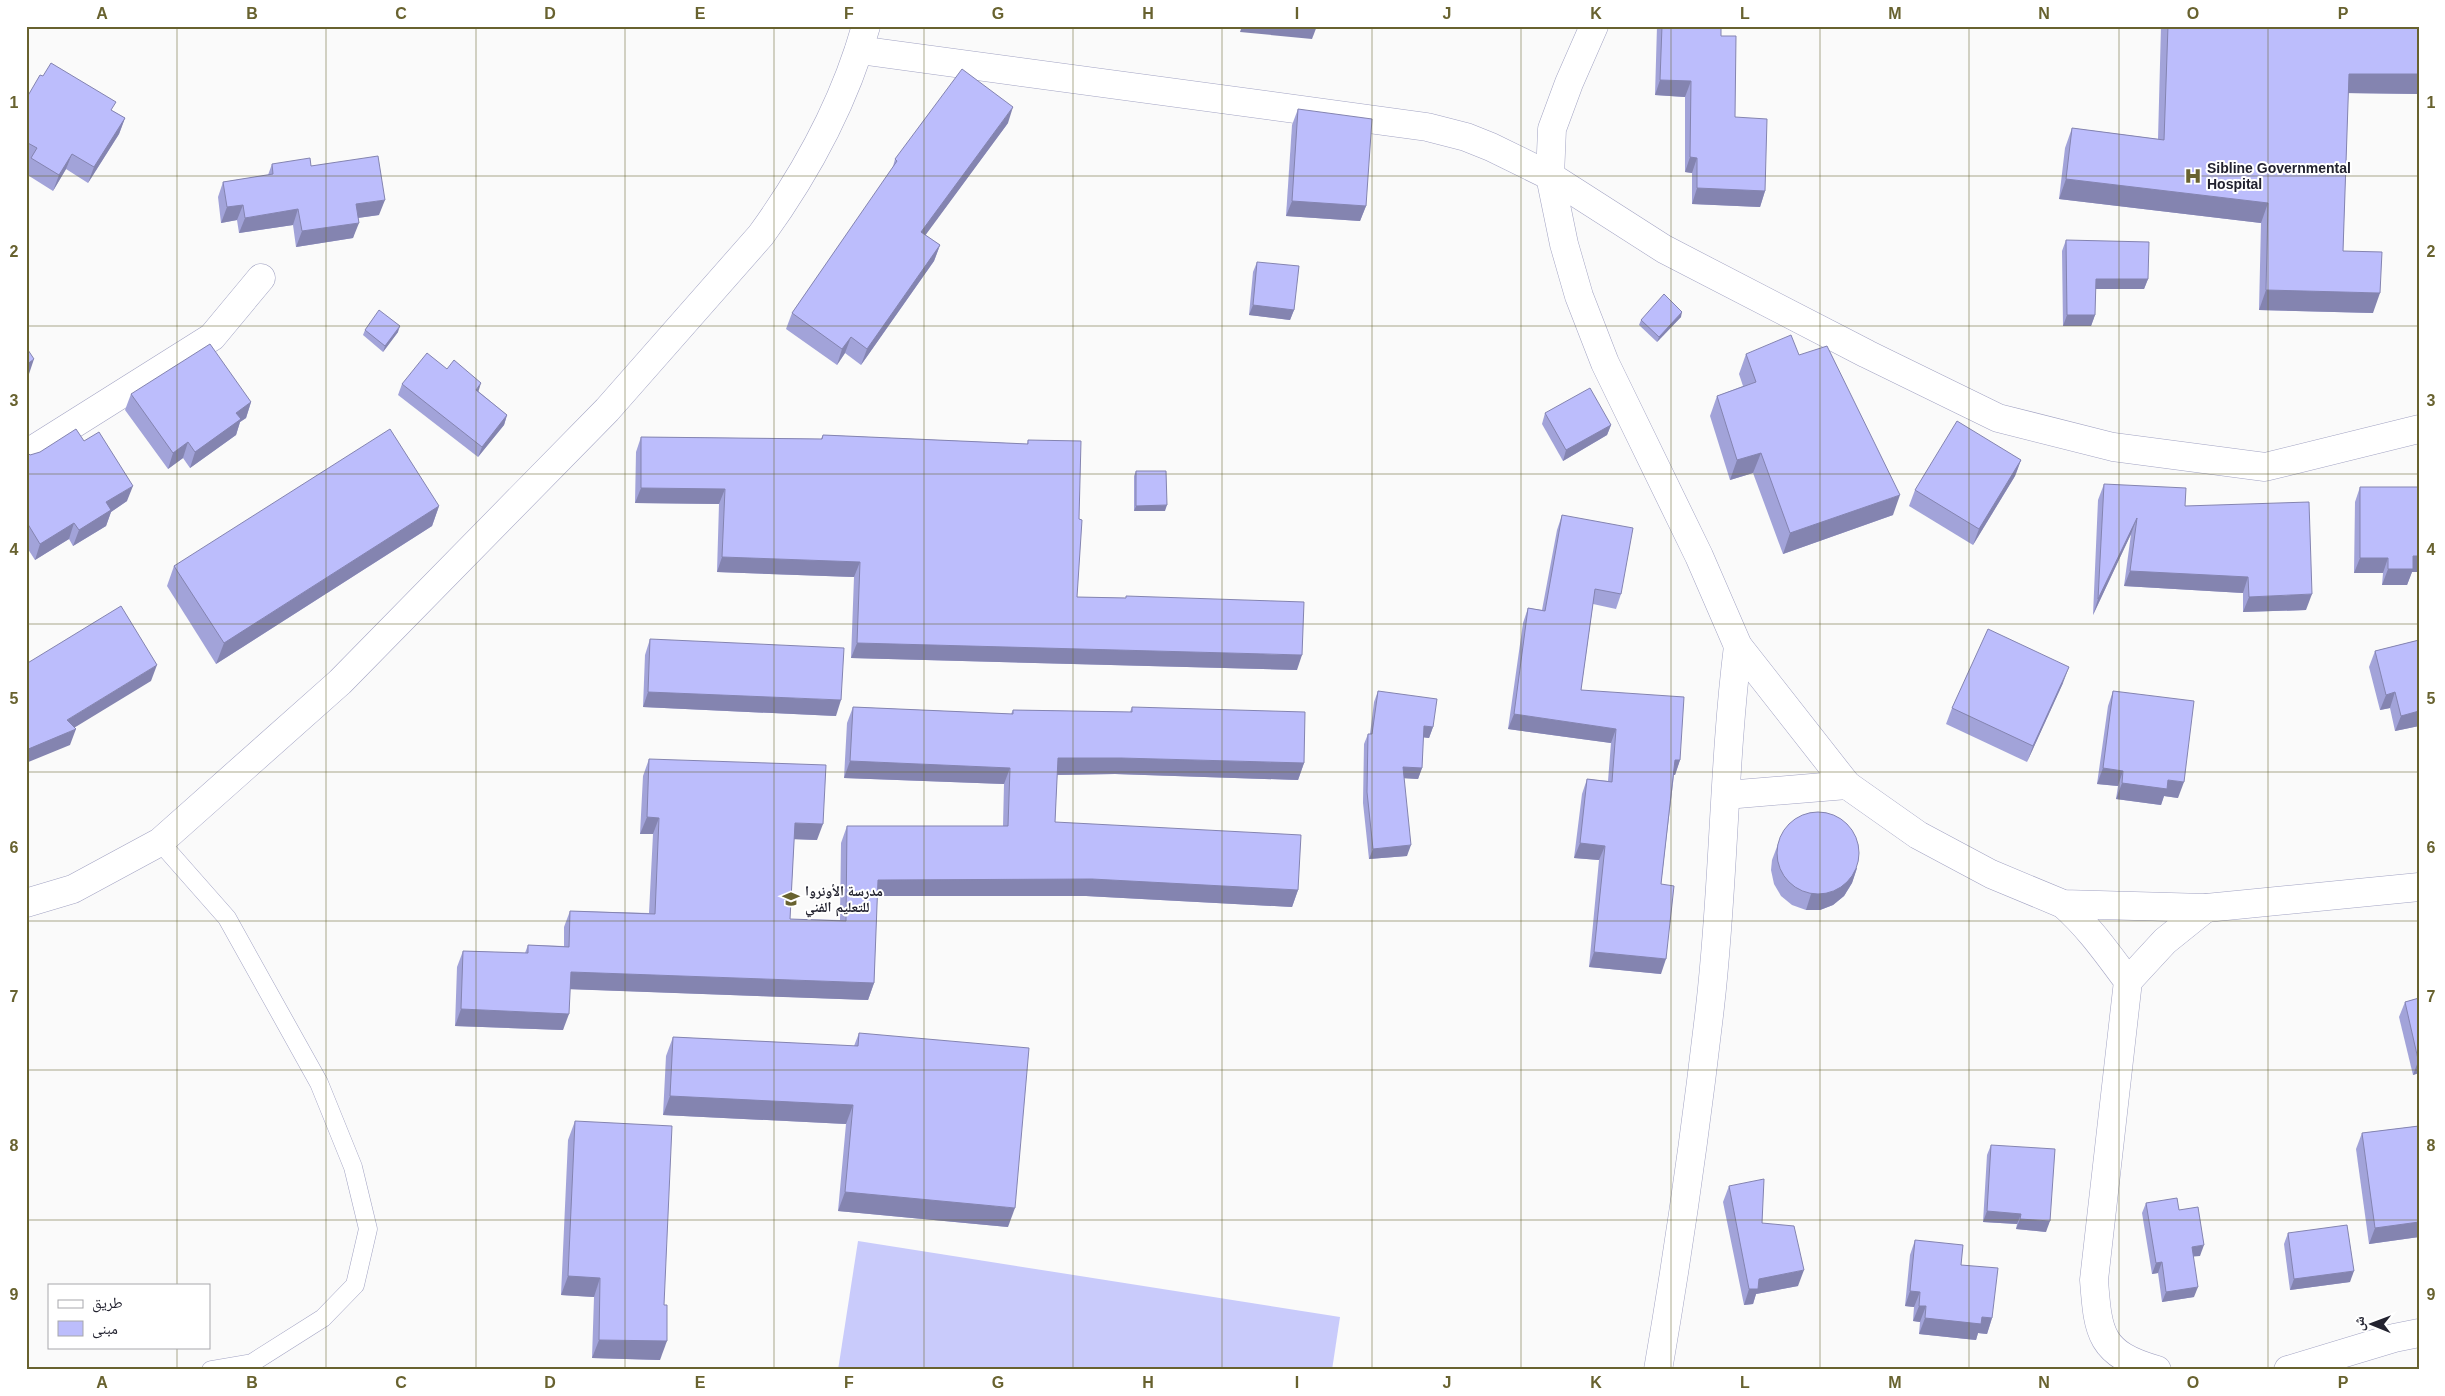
<svg xmlns="http://www.w3.org/2000/svg" width="2445" height="1396" viewBox="0 0 2445 1396" font-family="Helvetica,'Noto Naskh Arabic',sans-serif">
  <rect width="100%" height="100%" fill="#fafafa"/>
  <path fill="#c9cbfb" d="M858,1241L1340,1317L1332,1370H838Z"/>
  <g fill="none" stroke-linecap="round" stroke-linejoin="round">
    <g stroke="#a2a3c3" stroke-width="19">
      <path id="service" d="M160,842L227,918L319,1083L353,1167L368,1229L355,1285L323,1318L252,1363L211,1370"/>
    </g>
    <g stroke="#a2a3c3" stroke-width="29">
      <g id="minor">
        <path d="M1594,26L1569,83L1552,129L1550,176L1564,244L1579,296L1605,363L1699,556L1738,646L1847,785L1918,835L1991,874L2063,904L2206,908L2419,887"/>
        <path d="M859,50L1427,127L1466,137L1491,147L1550,176L1664,249L1867,354L1998,418L2113,447L2265,467L2419,429"/>
        <path d="M26,454L212,337L261,278"/>
        <path d="M1726,795L1847,785"/>
        <path d="M2063,904C2089,927 2107,953 2128,981L2094,1280C2098,1334 2100,1354 2157,1370"/>
        <path d="M2128,981L2165,941L2206,908"/>
        <path d="M1658,1370C1679,1249 1696,1128 1710,1007C1724,887 1723,766 1738,646"/>
        <path d="M2288,1370L2394,1338L2419,1333"/>
      </g>
    </g>
    <g stroke="#a2a3c3" stroke-width="29">
      <path id="secondary" d="M26,903L73,889L160,842L340,682L607,410L761,235C806,173 845,101 866,26"/>
    </g>
    <use href="#service" stroke="#fff" stroke-width="18"/>
    <use href="#minor" stroke="#fff" stroke-width="28"/>
    <use href="#secondary" stroke="#fff" stroke-width="28"/>
  </g>
  <g fill="#a2a3d9">
    <path d="M1657,26H1721V36L1735,117L1765,191L1760,207L1692,204V173L1685,172V97L1655,95Z"/>
    <path d="M2161,26H2419V94L2348,93L2343,251L2373,313L2259,310L2261,223L2059,199L2065,148L2072,128L2158,139Z"/>
    <path d="M26,99L113,111L125,118L119,134L88,183L66,169L53,191L26,174V171L29,163L26,161Z"/>
    <path d="M1298,109L1366,206L1360,221L1286,216L1292,125Z"/>
    <path d="M1008,123L925,235L940,245L934,261L861,365L845,353L837,365L786,329L792,313L892,170L895,159Z"/>
    <path d="M272,164L311,166L379,215L358,218L353,238L296,247L293,225L239,233L237,220L221,223L218,197L223,182L268,175Z"/>
    <path d="M2419,239V288H2417V244Z"/>
    <path d="M2066,240L2148,279L2144,289H2095V315L2091,326H2063L2062,251Z"/>
    <path d="M1257,262L1294,310L1290,320L1249,315L1253,272Z"/>
    <path d="M1681,317L1657,342L1639,325L1641,320Z"/>
    <path d="M365,330L398,332L383,352L363,335Z"/>
    <path d="M1746,354L1799,355L1893,515L1783,554L1753,473L1730,480L1710,416L1717,396L1743,386L1739,374Z"/>
    <path d="M447,369L478,391L507,415L504,425L478,457L398,395L402,384Z"/>
    <path d="M131,394L251,402L246,418L240,422L236,435L190,468L183,458L168,469L125,410Z"/>
    <path d="M1545,413L1611,425L1607,435L1563,461L1542,424Z"/>
    <path d="M823,435L1027,444L1028,440L1077,597L1126,598V596L1297,670L851,658L854,577L717,572L719,504L635,503L636,452L641,437L821,439Z"/>
    <path d="M84,441L127,501L111,512L106,526L73,546L69,539L35,560L26,546V454L30,455Z"/>
    <path d="M2021,460L2015,476L1973,545L1909,506L1915,490Z"/>
    <path d="M1136,471L1165,511H1134V476Z"/>
    <path d="M2104,484L2306,610L2243,612V593L2124,586L2131,534L2093,615L2098,500Z"/>
    <path d="M2360,487H2419V572H2412L2407,585H2382L2383,573H2354L2355,502Z"/>
    <path d="M439,506L432,526L216,664L167,586L174,566Z"/>
    <path d="M1562,515L1621,594L1616,609L1593,604L1581,690L1680,760L1675,775H1674L1661,884V974L1589,967L1599,860L1574,858L1582,794L1587,779L1608,781L1611,743L1508,729L1523,623L1528,608L1542,610L1557,530Z"/>
    <path d="M650,639L836,716L643,707L645,655Z"/>
    <path d="M2419,640V726L2395,731L2390,708L2380,710L2369,667L2375,651Z"/>
    <path d="M2063,683L2027,762L1946,724L1952,708Z"/>
    <path d="M1378,691L1433,727L1429,738L1423,737L1422,768L1418,779L1404,778L1407,856L1369,859L1363,803L1364,744L1368,734H1370L1374,702Z"/>
    <path d="M2113,691L2178,798L2164,796L2161,805L2116,799L2118,786L2097,784L2108,706Z"/>
    <path d="M853,707L1011,714L1013,710L1130,712L1132,707L1304,763L1298,780L1115,774L1057,775L1055,822L1298,890L1292,907L1086,896H877L874,983L868,1000L570,989L563,1030L455,1026L457,967L463,951L525,953L528,945L564,946V927L570,911L649,913L653,834H640L643,776L649,759L817,840L794,839L790,919L840,920L841,843L847,826H1003L1004,784L844,778L847,723Z"/>
    <path d="M1778,844L1857,868L1852,883L1844,896L1833,905L1820,910H1806L1792,905L1781,896L1774,884L1771,870L1772,860Z"/>
    <path d="M2419,998V1073L2413,1075L2399,1017L2405,1002Z"/>
    <path d="M859,1033L1008,1227L838,1211L846,1124L663,1115L666,1056L673,1037L854,1046Z"/>
    <path d="M575,1121L664,1305L660,1360L592,1358L594,1297L561,1295L568,1140Z"/>
    <path d="M2419,1126V1237L2369,1244L2356,1149L2362,1133Z"/>
    <path d="M1991,1145L2046,1232L2016,1229L2017,1224L1983,1222L1987,1155Z"/>
    <path d="M1729,1186L1762,1223L1798,1286L1756,1294L1753,1304L1744,1305L1723,1202Z"/>
    <path d="M2146,1203L2179,1210L2200,1256H2193L2194,1297L2162,1302L2158,1273L2152,1274L2142,1213Z"/>
    <path d="M2288,1233L2350,1282L2290,1290L2284,1244Z"/>
    <path d="M1915,1240L1961,1265L1992,1318L1987,1334L1978,1333L1976,1340L1919,1334L1920,1322L1913,1321L1914,1307L1905,1306L1910,1255Z"/>
  </g>
  <g fill="#8484b0">
    <path d="M1242,26H1317L1312,39L1240,32Z"/>
    <path d="M2349,74H2419V94L2342,93Z"/>
    <path d="M1660,80L1691,81L1685,97L1655,95Z"/>
    <path d="M1013,107L1008,123L916,248L921,232Z"/>
    <path d="M125,118L119,134L88,183L94,167Z"/>
    <path d="M72,154L66,169L53,191L59,175Z"/>
    <path d="M1690,157L1697,158L1692,173L1685,172Z"/>
    <path d="M2066,179L2268,203L2261,223L2059,199Z"/>
    <path d="M1697,188L1765,191L1760,207L1692,204Z"/>
    <path d="M385,200L379,215L350,219L356,204Z"/>
    <path d="M1292,201L1366,206L1360,221L1286,216Z"/>
    <path d="M243,205L237,220L221,223L227,207Z"/>
    <path d="M298,209L293,225L239,233L245,218Z"/>
    <path d="M359,223L353,238L296,247L302,231Z"/>
    <path d="M940,245L934,261L861,365L867,349Z"/>
    <path d="M2096,279H2148L2144,289H2092Z"/>
    <path d="M2266,290L2380,293L2373,313L2259,310Z"/>
    <path d="M1253,305L1294,310L1290,320L1249,315Z"/>
    <path d="M1682,312L1681,317L1657,342L1659,337Z"/>
    <path d="M2067,315H2095L2091,326H2063Z"/>
    <path d="M400,326L398,332L383,352L385,346Z"/>
    <path d="M851,337L845,353L837,365L842,349Z"/>
    <path d="M34,359L29,374L26,376V365Z"/>
    <path d="M481,383L478,393L476,390Z"/>
    <path d="M251,402L246,418L240,422L236,435L190,468L195,452L236,413Z"/>
    <path d="M507,415L504,425L478,457L482,447Z"/>
    <path d="M1611,425L1607,435L1563,461L1566,450Z"/>
    <path d="M188,442L183,458L168,469L173,453Z"/>
    <path d="M1761,453L1753,473L1730,480L1737,460Z"/>
    <path d="M2021,460L2015,476L1973,545L1979,529Z"/>
    <path d="M133,486L127,501L111,512L106,526L73,546L79,530L106,502Z"/>
    <path d="M641,488L725,489L719,504L635,503Z"/>
    <path d="M1900,495L1893,515L1783,554L1790,533Z"/>
    <path d="M1167,505L1165,511H1134L1136,506Z"/>
    <path d="M439,506L432,526L216,664L224,643Z"/>
    <path d="M2137,518L2131,534L2093,615L2098,599Z"/>
    <path d="M74,523L69,539L35,560L40,544Z"/>
    <path d="M2413,556H2419V572H2412L2407,585H2382L2388,569Z"/>
    <path d="M722,557L860,562L854,577L717,572Z"/>
    <path d="M2360,558H2388L2383,573H2354Z"/>
    <path d="M2130,571L2248,577L2243,593L2124,586Z"/>
    <path d="M2312,594L2306,610L2243,612L2249,597Z"/>
    <path d="M857,643L1302,655L1297,670L851,658Z"/>
    <path d="M157,665L151,681L64,734L76,729L70,745L26,763V750L67,720Z"/>
    <path d="M2069,667L2063,683L2027,762L2033,746Z"/>
    <path d="M648,692L841,700L836,716L643,707Z"/>
    <path d="M2395,692L2390,708L2380,710L2386,695Z"/>
    <path d="M2419,711V726L2395,731L2401,716Z"/>
    <path d="M1514,714L1616,729L1611,743L1508,729Z"/>
    <path d="M1424,726L1433,727L1429,738L1420,737Z"/>
    <path d="M1058,758H1121L1304,763L1298,780L1115,774L1052,775Z"/>
    <path d="M1675,760H1680L1675,775H1670Z"/>
    <path d="M850,761L1010,768L1004,784L844,778Z"/>
    <path d="M1403,767L1422,768L1418,779L1400,778Z"/>
    <path d="M2103,768L2123,771L2118,786L2097,784Z"/>
    <path d="M2168,780L2184,782L2178,798L2164,796L2161,805L2116,799L2122,783Z"/>
    <path d="M647,817L659,818L653,834H640Z"/>
    <path d="M795,823L823,824L817,840L789,839Z"/>
    <path d="M1580,843L1605,846L1599,860L1574,858Z"/>
    <path d="M1411,845L1407,856L1369,859L1373,849Z"/>
    <path d="M1857,868L1852,883L1844,896L1833,905L1820,910H1806L1811,894Z"/>
    <path d="M1092,879L1298,890L1292,907L1086,896H872L878,880Z"/>
    <path d="M1594,952L1666,959L1661,974L1589,967Z"/>
    <path d="M571,972L874,983L868,1000L565,989Z"/>
    <path d="M461,1009L569,1014L563,1030L455,1026Z"/>
    <path d="M2419,1059V1073L2413,1075Z"/>
    <path d="M670,1096L853,1105L846,1124L663,1115Z"/>
    <path d="M845,1192L1015,1208L1008,1227L838,1211Z"/>
    <path d="M1987,1211L2021,1214L2017,1224L1983,1222Z"/>
    <path d="M2020,1219L2050,1221L2046,1232L2016,1229Z"/>
    <path d="M2419,1222V1237L2369,1244L2375,1228Z"/>
    <path d="M2204,1245L2200,1256L2188,1257L2192,1247Z"/>
    <path d="M2162,1262L2158,1273L2152,1274L2156,1263Z"/>
    <path d="M1804,1270L1798,1286L1756,1294L1753,1304L1744,1305L1749,1289L1759,1279Z"/>
    <path d="M2354,1271L2350,1282L2290,1290L2294,1279Z"/>
    <path d="M568,1276L600,1278L594,1297L561,1295Z"/>
    <path d="M2198,1287L2194,1297L2162,1302L2166,1292Z"/>
    <path d="M1910,1291L1920,1292L1914,1307L1905,1306Z"/>
    <path d="M1919,1306H1926L1920,1322L1913,1321Z"/>
    <path d="M1982,1317L1992,1318L1987,1334L1978,1333L1976,1340L1919,1334L1925,1318Z"/>
    <path d="M599,1340L667,1341L660,1360L592,1358Z"/>
  </g>
  <g fill="#bcbdfc" stroke="#8484b0">
    <path d="M1662,26H1721V36H1736L1735,117L1767,119L1765,191L1697,188V158L1690,157L1691,81L1660,80Z"/>
    <path d="M2168,26H2419V74H2349L2343,251L2382,252L2380,293L2266,290L2268,203L2066,179L2072,128L2164,140Z"/>
    <path d="M51,63L116,102L111,110L125,118L94,167L72,154L59,175L31,158L37,148L26,142V99L40,75L43,76Z"/>
    <path d="M962,69L1013,107L921,232L940,245L867,349L851,337L842,349L792,313L897,161L895,159Z"/>
    <path d="M1298,109L1372,119L1366,206L1292,201Z"/>
    <path d="M378,156L385,200L356,204L359,223L302,231L298,209L245,218L243,205L227,207L223,182L273,174L272,164L310,158L311,166Z"/>
    <path d="M2066,240L2149,242L2148,279H2096L2095,315H2067Z"/>
    <path d="M1257,262L1299,266L1294,310L1253,305Z"/>
    <path d="M1664,294L1682,312L1659,337L1641,320Z"/>
    <path d="M379,310L400,326L385,346L365,330Z"/>
    <path d="M1791,335L1799,355L1827,346L1900,495L1790,533L1761,453L1737,460L1717,396L1756,382L1746,354Z"/>
    <path d="M210,344L251,402L236,413L241,419L195,452L188,442L173,453L131,394Z"/>
    <path d="M26,347L34,359L26,365Z"/>
    <path d="M427,353L447,369L454,360L481,383L476,390L507,415L482,447L402,384Z"/>
    <path d="M1590,388L1611,425L1566,450L1545,413Z"/>
    <path d="M1957,421L2021,460L1979,529L1915,490Z"/>
    <path d="M76,429L84,441L99,432L133,486L106,502L111,510L79,530L74,523L40,544L26,521V454L28,453L30,455L40,452Z"/>
    <path d="M390,429L439,506L224,643L174,566Z"/>
    <path d="M823,435L1028,444V440L1081,441L1079,519L1082,520L1077,597L1126,598V596L1304,602L1302,655L857,643L860,562L722,557L725,489L641,488V437L822,439Z"/>
    <path d="M1136,471H1166L1167,505L1136,506Z"/>
    <path d="M2104,484L2186,488L2185,506L2309,502L2312,594L2249,597L2248,577L2130,571L2137,518L2098,599Z"/>
    <path d="M2360,487H2419V556H2413V569H2388V558H2360Z"/>
    <path d="M1562,515L1633,528L1621,594L1595,589L1581,690L1684,697L1680,760H1675L1661,884L1674,886L1666,959L1594,952L1605,846L1580,843L1587,779L1612,782L1616,729L1514,714L1528,608L1545,611Z"/>
    <path d="M121,606L157,665L67,720L76,729L26,750V664Z"/>
    <path d="M1988,629L2069,667L2033,746L1952,708Z"/>
    <path d="M650,639L844,648L841,700L648,692Z"/>
    <path d="M2419,640V711L2401,716L2395,692L2386,695L2375,651Z"/>
    <path d="M1378,691L1437,699L1433,727L1424,726L1422,768L1403,767L1411,845L1373,849L1367,792L1368,734H1372Z"/>
    <path d="M2113,691L2194,701L2184,782L2168,780L2167,789L2122,783L2123,771L2103,768Z"/>
    <path d="M853,707L1013,714V710L1132,712V707L1305,712L1304,763L1121,758H1058L1055,822L1301,835L1298,890L1092,879L878,880L874,983L571,972L569,1014L461,1009L463,951L528,953V945L569,947L570,911L655,914L659,818L647,817L649,759L826,765L823,824L795,823L790,919L846,921L847,826H1008L1010,768L850,761Z"/>
    <circle cx="1818" cy="853" r="41"/>
    <path d="M2419,998V1059H2418L2405,1002Z"/>
    <path d="M859,1033L1029,1048L1015,1208L845,1192L853,1105L670,1096L673,1037L858,1046Z"/>
    <path d="M575,1121L672,1126L664,1305H667V1341L599,1340L600,1278L568,1276Z"/>
    <path d="M2419,1126V1222L2375,1228L2362,1133Z"/>
    <path d="M1991,1145L2055,1149L2050,1221L2020,1219L2021,1214L1987,1211Z"/>
    <path d="M1764,1179L1762,1223L1794,1226L1804,1270L1759,1279L1758,1289H1749L1729,1186Z"/>
    <path d="M2177,1198L2179,1210L2198,1207L2204,1245L2192,1247L2198,1287L2166,1292L2162,1262L2156,1263L2146,1203Z"/>
    <path d="M2347,1225L2354,1271L2294,1279L2288,1233Z"/>
    <path d="M1915,1240L1963,1245L1961,1265L1998,1268L1992,1318L1982,1317L1981,1324L1925,1318L1926,1306H1919L1920,1292L1910,1291Z"/>
  </g>
  <path fill="none" stroke="#68622f" stroke-width="1" stroke-opacity="0.55" d="M177,26V1285M326,26V1370M476,26V1370M625,26V1370M774,26V1370M924,26V1370M1073,26V1370M1222,26V1370M1372,26V1370M1521,26V1370M1671,26V1370M1820,26V1370M1969,26V1370M2119,26V1370M2268,26V1370M26,176H2419M26,326H2419M26,474H2419M26,624H2419M26,772H2419M26,921H2419M26,1070H2419M26,1220H2419M177,1347V1370"/>
  <defs>
    <g id="hospital-bare" transform="scale(1.35)"><path d="M-5-5h3v3.5h4V-5h3V5h-3V1.5h-4V5h-3Z" fill="#68622f" stroke="#fff" stroke-width="2.5" paint-order="stroke"/></g>
    <g id="university-bare" transform="scale(1.35)"><path d="M0-5L7-2L0 1L-7-2ZM-4 1L0 2.5L4 1V4Q0 6-4 4Z" fill="#68622f" stroke="#fff" stroke-width="2.5" paint-order="stroke"/></g>
  </defs>
  <g fill-rule="evenodd">
    <use href="#hospital-bare" x="2193" y="176"/>
    <use href="#university-bare" x="791" y="899"/>
  </g>
  <g text-anchor="middle" stroke-width="4" stroke-linejoin="round" paint-order="stroke">
    <g font-size="14" font-weight="bold" fill="#22222f" stroke="#fff" text-anchor="start">
      <text x="2207" y="173">Sibline Governmental<tspan x="2207" dy="16">Hospital</tspan></text>
      <text x="805" y="896">مدرسة الأونروا<tspan x="805" dy="16">للتعليم الفني</tspan></text>
    </g>
  </g>
  <rect width="2445" height="1396" fill="none" stroke="#ffffff" stroke-width="55"/>
  <rect x="48" y="1284" width="162" height="65" fill="#ffffff" stroke="#a7a7ac"/>
  <rect x="58" y="1300" width="25" height="8" fill="#ffffff" stroke="#a7a7ac"/>
  <text x="92" y="1308" font-size="15" fill="#22222f">طريق</text>
  <rect x="58" y="1321" width="25" height="15" fill="#bcbdfc" stroke="#a7a7ac"/>
  <text x="92" y="1334" font-size="15" fill="#22222f">مبنى</text>
  <g transform="translate(2372 1324) rotate(271)" stroke="#ffffff" stroke-width="4" paint-order="stroke">
  <path d="M0-4L9 19L0 12L-9 19Z" fill="#22222f"/>
  <text y="-8" font-size="14" font-weight="bold" text-anchor="middle" fill="#22222f">ش</text>
  </g>
  <rect x="28" y="28" width="2390" height="1340" fill="none" stroke="#68622f" stroke-width="2"/>
  <g font-size="16" text-anchor="middle" font-weight="bold" fill="#68622f">
    <text x="102" y="19">A</text>
    <text x="252" y="19">B</text>
    <text x="401" y="19">C</text>
    <text x="550" y="19">D</text>
    <text x="700" y="19">E</text>
    <text x="849" y="19">F</text>
    <text x="998" y="19">G</text>
    <text x="1148" y="19">H</text>
    <text x="1297" y="19">I</text>
    <text x="1447" y="19">J</text>
    <text x="1596" y="19">K</text>
    <text x="1745" y="19">L</text>
    <text x="1895" y="19">M</text>
    <text x="2044" y="19">N</text>
    <text x="2193" y="19">O</text>
    <text x="2343" y="19">P</text>
    <text x="14" y="108">1</text>
    <text x="2431" y="108">1</text>
    <text x="14" y="257">2</text>
    <text x="2431" y="257">2</text>
    <text x="14" y="406">3</text>
    <text x="2431" y="406">3</text>
    <text x="14" y="555">4</text>
    <text x="2431" y="555">4</text>
    <text x="14" y="704">5</text>
    <text x="2431" y="704">5</text>
    <text x="14" y="853">6</text>
    <text x="2431" y="853">6</text>
    <text x="14" y="1002">7</text>
    <text x="2431" y="1002">7</text>
    <text x="14" y="1151">8</text>
    <text x="2431" y="1151">8</text>
    <text x="14" y="1300">9</text>
    <text x="2431" y="1300">9</text>
    <text x="102" y="1388">A</text>
    <text x="252" y="1388">B</text>
    <text x="401" y="1388">C</text>
    <text x="550" y="1388">D</text>
    <text x="700" y="1388">E</text>
    <text x="849" y="1388">F</text>
    <text x="998" y="1388">G</text>
    <text x="1148" y="1388">H</text>
    <text x="1297" y="1388">I</text>
    <text x="1447" y="1388">J</text>
    <text x="1596" y="1388">K</text>
    <text x="1745" y="1388">L</text>
    <text x="1895" y="1388">M</text>
    <text x="2044" y="1388">N</text>
    <text x="2193" y="1388">O</text>
    <text x="2343" y="1388">P</text>
  </g>
</svg>
